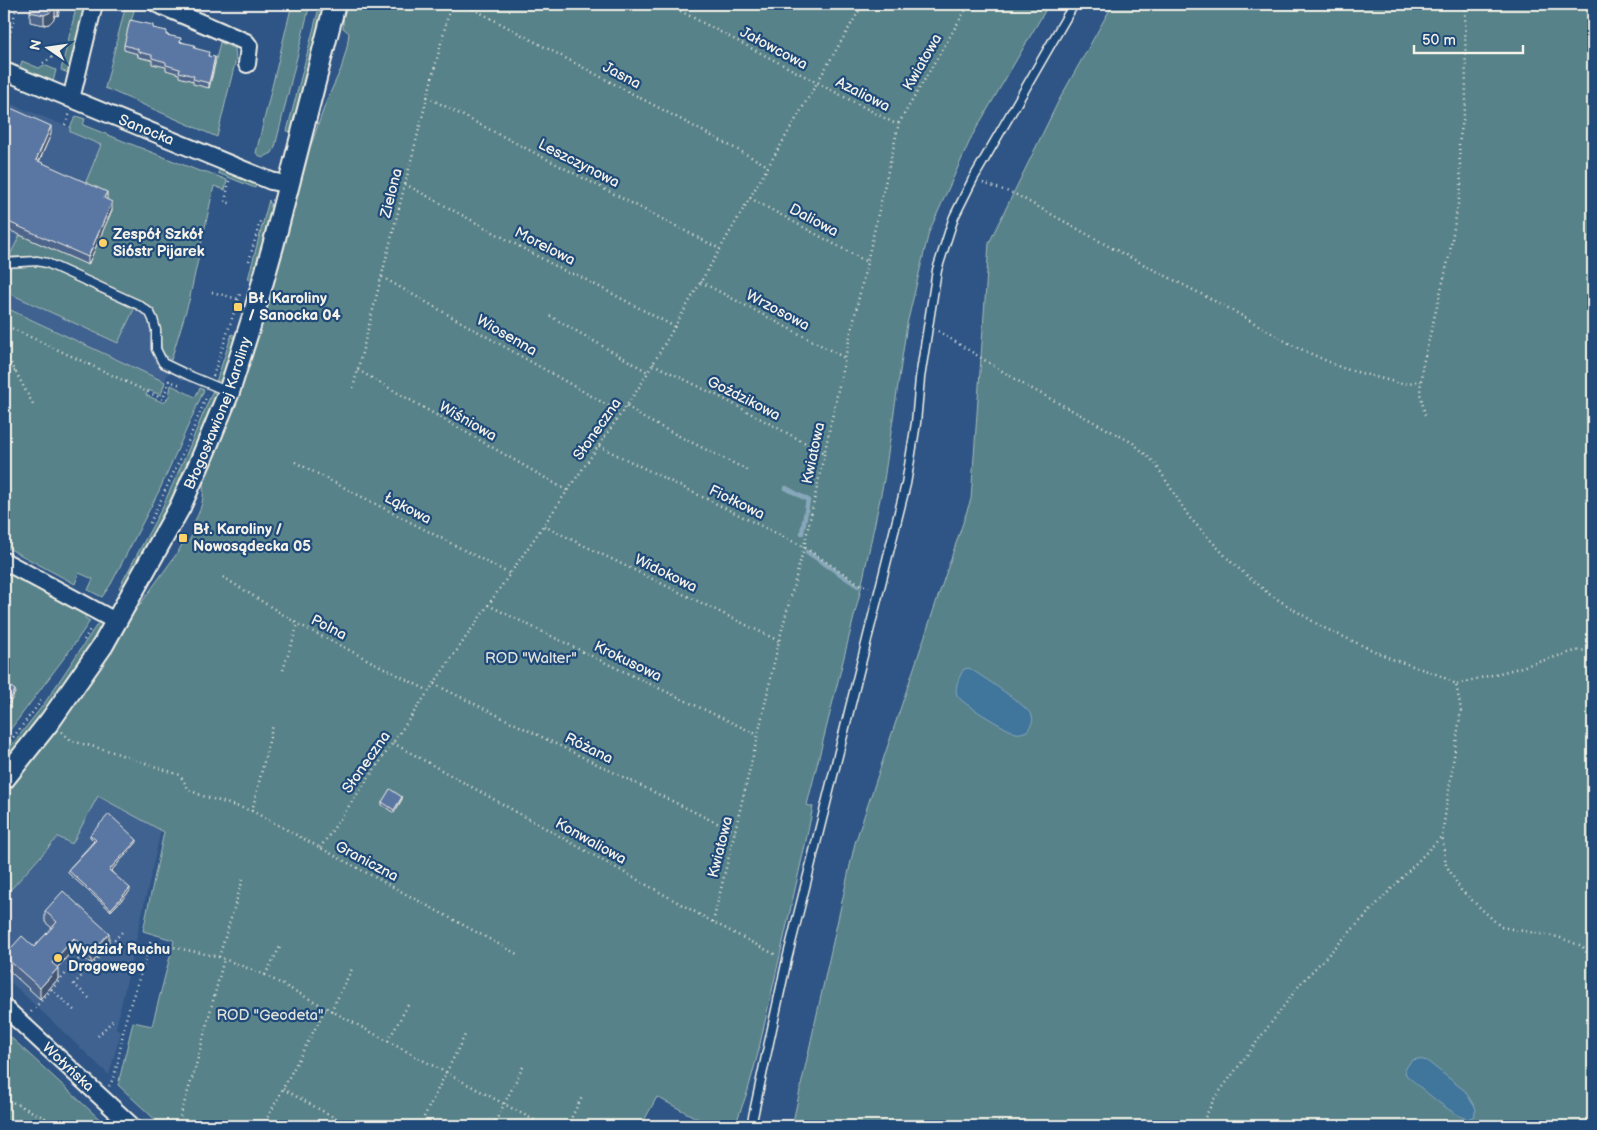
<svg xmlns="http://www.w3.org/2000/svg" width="1597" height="1130" viewBox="0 0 1597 1130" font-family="'Balsamiq Sans',sans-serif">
  <rect width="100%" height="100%" fill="#2e5585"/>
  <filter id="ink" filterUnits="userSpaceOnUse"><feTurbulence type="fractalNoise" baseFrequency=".02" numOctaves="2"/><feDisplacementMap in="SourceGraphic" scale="10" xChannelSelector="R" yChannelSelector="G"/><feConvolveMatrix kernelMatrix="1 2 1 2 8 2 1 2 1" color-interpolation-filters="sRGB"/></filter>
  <g filter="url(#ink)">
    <g fill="#3f6290">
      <path d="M4,101L214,186L189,301L165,382L4,307Z"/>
      <path d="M98,796L161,830L116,1028L121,1032L109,1075L4,976V897L58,837L72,844Z"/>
    </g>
    <g fill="#598289" stroke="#a6bab8">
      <path d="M77,4H87L70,74L61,70Z"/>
      <path d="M126,4L135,7L131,22L138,57L212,78L220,42L235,49L236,59L217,137L105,88Z"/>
      <path d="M292,4H310L275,147L272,153L262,158L256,153Z"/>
      <path d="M320,4H327L294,132L287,131Z"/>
      <path d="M344,4H1049L972,136L929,232L907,324L884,480L860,593L807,805L813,807L805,845L757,1057L748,1090L735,1126H711L657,1097L641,1126H162L118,1085L133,1022L152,1026L174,941L173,940L143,931L164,832L98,796L72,844L58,837L4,897V794L52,735L125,625L178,552L184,541L188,543L195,529L192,526C201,511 206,496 202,478L306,147L311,145L326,102L341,69L347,47L349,33L343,28Z"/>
      <path d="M1113,4H1593V1126H792L855,843L971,499L989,243L1059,100Z"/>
      <path d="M4,60L20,67L22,61L39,68L44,65L56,70L53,82L4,64Z"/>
      <path d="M76,116L85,119L83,125L199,171L207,172L227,180L225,190L214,186L189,301L171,360L162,352L157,316L145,303L51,260L37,256L9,257L20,235L112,210L107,199L83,189L101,145L70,132V127Z"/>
      <path d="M221,167L256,184L255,188L218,173Z"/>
      <path d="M269,200C278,224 260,258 250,280L248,279Z"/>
      <path d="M32,265L48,268L134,309L118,343L4,291V266L8,267Z"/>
      <path d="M4,307L165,382L161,395L148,390L146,395L164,403L169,396L171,385L195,397L200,388L204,390L159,491L111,584L102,597L88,590L93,579L79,573L75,584L4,546Z"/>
      <path d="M232,334L234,335L233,348L223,379L216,382Z"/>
      <path d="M213,390L217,398L167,514L125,591L119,588L161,510L186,455Z"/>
      <path d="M4,570L86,614L85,618L90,621L73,646L4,738Z"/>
      <path d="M100,620L104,627L82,663L4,767V755L44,704Z"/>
      <path d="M4,1031L107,1126H4Z"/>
    </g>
    <g fill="#3f759c" stroke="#87a7ba">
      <path d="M969,668C980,675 1028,706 1032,716C1034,722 1030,727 1027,731C1023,732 1021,734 1016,733C1007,730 959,702 957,695C954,687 960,675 964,669Z"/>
      <path d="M1419,1059L1427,1061L1465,1091L1476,1109L1474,1116L1468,1119C1449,1114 1422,1088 1406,1075L1405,1069L1412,1060Z"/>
    </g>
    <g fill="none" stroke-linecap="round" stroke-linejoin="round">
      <g stroke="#87a7ba" stroke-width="4.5">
        <path d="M786,488L808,500L802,533"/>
        <path d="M807,552L858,586"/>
      </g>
      <g stroke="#f4f1e8" stroke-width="11">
        <g id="service">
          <path d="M4,263L37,261L47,263L139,305L150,313L153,319L156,330V349L163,363L188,375L229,392"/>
          <path d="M751,1126L787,959L906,484L916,423L920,378L937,270L954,217L973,179L1074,4"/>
        </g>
      </g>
      <g stroke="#f4f1e8" stroke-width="20">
        <g id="minor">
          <path d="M157,4L246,42L249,46L247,64"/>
          <path id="s1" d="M4,71L271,181L289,185"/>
          <path d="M71,99L94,4"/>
          <path d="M4,561L117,622"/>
          <path id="s2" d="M4,1007L132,1126"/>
        </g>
      </g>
      <g stroke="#f4f1e8" stroke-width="24">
        <g id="tertiary">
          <path id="s3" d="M4,779L50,721L103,645L180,507L201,460L229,392L254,313L273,246L335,4"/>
        </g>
      </g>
      <g stroke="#f4f1e8" stroke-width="2.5" stroke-dasharray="1 4" stroke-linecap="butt">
        <path d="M464,4L768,166"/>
        <path d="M667,4L894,123H899"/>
        <path d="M6,51L17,4"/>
        <path d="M43,63L63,50"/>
        <path d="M427,97L720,249"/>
        <path d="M65,125L70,113"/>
        <path d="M229,181L225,202L230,203"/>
        <path d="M983,183L1015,194L1110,247L1232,310L1292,345L1342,368L1402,384L1421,381"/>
        <path d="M405,184L570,274H575L675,327"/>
        <path d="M750,198L867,262"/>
        <path d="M249,261L261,218"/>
        <path d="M382,277L621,413"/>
        <path d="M701,282L845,358"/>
        <path d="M212,292L238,299"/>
        <path d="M550,316L648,372"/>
        <path d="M4,330L6,327H9L163,399L169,381L181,385"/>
        <path d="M938,331L1023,384L1133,443L1155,463L1189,517L1231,562L1269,594L1322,627L1392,659L1439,675L1456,684L1461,710L1442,836L1446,865L1461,890L1501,927L1558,937L1582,946L1592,960L1593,963"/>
        <path d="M4,350L34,406"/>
        <path d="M653,364L724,399L824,453"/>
        <path d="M358,370L568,491"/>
        <path d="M4,373L15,371"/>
        <path d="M213,376L241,291"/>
        <path d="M353,388L451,4"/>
        <path d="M627,406L645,419L749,471"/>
        <path d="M1425,415L1420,393L1422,368L1449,257L1461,187L1459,143L1466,103L1465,4"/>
        <path d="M599,446L804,547L861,585L869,587"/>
        <path d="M295,462L510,574"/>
        <path d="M150,523L187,444L207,395"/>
        <path d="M544,526L779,641"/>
        <path d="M223,577L298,624L429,691"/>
        <path d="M488,605L610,665L758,735"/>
        <path d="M84,640L91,628"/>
        <path d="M283,670L298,624"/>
        <path d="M434,684L735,832"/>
        <path d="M1457,684L1515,669L1575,651L1593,650"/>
        <path d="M62,732L72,741L110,751L180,775L189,790L203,796L252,811L517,954"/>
        <path d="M393,743L713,922L776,955"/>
        <path d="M4,749L42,700"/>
        <path d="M252,811L273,725"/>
        <path d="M320,848L640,386L863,4"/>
        <path d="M713,922L758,735L779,641L804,547L845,358L899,123L969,4"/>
        <path d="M1588,953L1593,948"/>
        <path d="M219,957L244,876"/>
        <path d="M64,960L71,967"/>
        <path d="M72,966L82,975"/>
        <path d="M265,975L280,947"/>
        <path d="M51,989L76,1012"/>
        <path d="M89,998L74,984L123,931"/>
        <path d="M331,1011L353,967"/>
        <path d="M31,1012L79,959"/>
        <path d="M98,1036L113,1020"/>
        <path d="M388,1041L408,1005"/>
        <path d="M109,1086C118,1074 121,1039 125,1023C132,995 144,969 150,942L219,957L265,975L545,1126"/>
        <path d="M283,1089L344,1123"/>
        <path d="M4,1098L45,1118L47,1126"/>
        <path d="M424,1117L465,1035"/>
        <path d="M177,1126L195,1069L224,959"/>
        <path d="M263,1126L326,1008"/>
        <path d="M493,1126L523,1067"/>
        <path d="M567,1126L582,1097"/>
        <path d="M1201,1126L1214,1099L1301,983L1442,836"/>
      </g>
      <use href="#service" stroke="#1f4a7a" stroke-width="8"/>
      <use href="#minor" stroke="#1f4a7a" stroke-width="16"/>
      <use href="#tertiary" stroke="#1f4a7a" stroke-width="20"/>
    </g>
    <g fill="#4d658b" stroke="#f4f1e8">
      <path d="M32,4H61L58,16L55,15L54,19L49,24L44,25L30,22V12Z"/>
      <path d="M203,4H217L216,7Z"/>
      <path d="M153,28L195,48L209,56L215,63L209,88L193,84V81L179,77V74L166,70V67L152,64V60L138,57V54L124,50V45Z"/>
      <path d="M4,105L51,134L39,162L107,200L112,210L88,265L4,228Z"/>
      <path d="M402,799L394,813L382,805V802Z"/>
      <path d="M90,835L137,842L111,871L130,891L111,911L68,873V870L94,841L90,837Z"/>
      <path d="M45,911L109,944L91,964L74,949L57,968L58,979L40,999L4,966V956L34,947L52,928L45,922Z"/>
    </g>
    <g fill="#3f5371" stroke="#f4f1e8">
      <path d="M55,4V15L54,19L49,24L44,25V15Z"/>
      <path d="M58,4H61L58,16Z"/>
      <path d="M215,57V63L209,88V83Z"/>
      <path d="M51,126V134L36,168V160Z"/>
      <path d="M107,192V199L104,206V198Z"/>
      <path d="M112,202V210L88,265V257Z"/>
      <path d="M15,690V693L4,714V711Z"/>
      <path d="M402,797V799L394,813V810Z"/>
      <path d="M137,840V842L109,873V870Z"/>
      <path d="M130,888V891L111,911V909Z"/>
      <path d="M109,933V944L91,964V953Z"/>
      <path d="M74,938V949L52,973V963Z"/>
      <path d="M58,968V979L40,999V988Z"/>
    </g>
    <g fill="#5a76a2" stroke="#f4f1e8">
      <path d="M32,4H58V5L55,4L54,9L49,13L44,15L30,12Z"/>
      <path d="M130,20L153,25V28L167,31L166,35L181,38L180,42L195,45L194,48L209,52L208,56L215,57L209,83L193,79L194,76L179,72L180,69L166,65V62L152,58V55L138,52V49L124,45Z"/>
      <path d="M4,105L51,126L36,160L107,192L104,198L112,202L88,257L4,220Z"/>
      <path d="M4,682L15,690L4,711Z"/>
      <path d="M390,789L402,797L394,810L382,802Z"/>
      <path d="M109,814L137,840L109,870L130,888L111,909L68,870L96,840L90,835Z"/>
      <path d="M63,891L109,933L91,953L74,938L52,963L58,968L40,988L4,956L22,936L34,947L57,922L45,911Z"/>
    </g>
  </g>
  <g fill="#ffd166" stroke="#1f4a7a" stroke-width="2">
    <circle cx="103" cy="243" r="5"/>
    <rect x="233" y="302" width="10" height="10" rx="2.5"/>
    <rect x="178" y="533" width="10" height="10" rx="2.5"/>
    <circle cx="58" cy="958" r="5"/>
  </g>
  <g text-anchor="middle" stroke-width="4.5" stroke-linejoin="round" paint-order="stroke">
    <g font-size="15" fill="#f4f1e8" stroke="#1f4a7a">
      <text transform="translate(774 48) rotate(28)" y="5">Jałowcowa</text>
      <text transform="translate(922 62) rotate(-60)" y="5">Kwiatowa</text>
      <text transform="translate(622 75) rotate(28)" y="5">Jasna</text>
      <text transform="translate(863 94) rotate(27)" y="5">Azaliowa</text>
      <text dy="5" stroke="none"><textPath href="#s1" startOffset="154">Sanocka</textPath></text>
      <text transform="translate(579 163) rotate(27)" y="5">Leszczynowa</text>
      <text transform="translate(391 193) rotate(-76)" y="5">Zielona</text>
      <text transform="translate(814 220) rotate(28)" y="5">Daliowa</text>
      <text transform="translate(545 246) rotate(27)" y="5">Morelowa</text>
      <text transform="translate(778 310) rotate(28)" y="5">Wrzosowa</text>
      <text transform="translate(507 335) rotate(30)" y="5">Wiosenna</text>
      <text transform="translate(744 398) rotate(27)" y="5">Goździkowa</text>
      <text dy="5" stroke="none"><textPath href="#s3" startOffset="426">Błogosławionej Karoliny</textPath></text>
      <text transform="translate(468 421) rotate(30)" y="5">Wiśniowa</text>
      <text transform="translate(597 429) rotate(-55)" y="5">Słoneczna</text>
      <text transform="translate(813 453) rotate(-78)" y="5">Kwiatowa</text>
      <text transform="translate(737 502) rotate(26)" y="5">Fiołkowa</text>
      <text transform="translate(408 508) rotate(28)" y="5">Łąkowa</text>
      <text transform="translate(666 573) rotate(26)" y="5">Widokowa</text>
      <text transform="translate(329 627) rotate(27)" y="5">Polna</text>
      <text transform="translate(628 661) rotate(26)" y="5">Krokusowa</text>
      <text transform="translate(589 748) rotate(26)" y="5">Różana</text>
      <text transform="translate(366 762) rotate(-55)" y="5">Słoneczna</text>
      <text transform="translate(591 841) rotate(29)" y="5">Konwaliowa</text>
      <text transform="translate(720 847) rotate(-76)" y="5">Kwiatowa</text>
      <text transform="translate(367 861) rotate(28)" y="5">Graniczna</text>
      <text dy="5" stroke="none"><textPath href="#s2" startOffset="88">Wołyńska</textPath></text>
    </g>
    <g font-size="15" font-weight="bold" fill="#f4f1e8" stroke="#1f4a7a" text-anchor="start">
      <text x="113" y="239">Zespół Szkół<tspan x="113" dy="17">Sióstr Pijarek</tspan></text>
      <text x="248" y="303">Bł. Karoliny<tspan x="248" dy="17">/ Sanocka 04</tspan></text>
      <text x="193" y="534">Bł. Karoliny /<tspan x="193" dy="17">Nowosądecka 05</tspan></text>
      <text x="68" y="954">Wydział Ruchu<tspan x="68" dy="17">Drogowego</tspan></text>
    </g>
    <g font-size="15" fill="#dde0da" stroke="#1f4a7a">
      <text x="531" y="663">ROD "Walter"</text>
      <text x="270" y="1020">ROD "Geodeta"</text>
    </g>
  </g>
  <rect width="1597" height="1130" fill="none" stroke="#1f4a7a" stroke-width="20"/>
  <rect x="10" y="10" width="1577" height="1110" fill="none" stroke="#f4f1e8" stroke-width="2" filter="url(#ink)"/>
  <g transform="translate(48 48) rotate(283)" stroke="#1f4a7a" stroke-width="4" paint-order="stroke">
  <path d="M0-4L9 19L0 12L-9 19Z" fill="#f4f1e8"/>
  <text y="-8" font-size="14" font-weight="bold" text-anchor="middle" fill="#f4f1e8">N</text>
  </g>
  <path d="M1414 45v8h109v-8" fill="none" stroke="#f4f1e8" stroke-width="2.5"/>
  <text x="1422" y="45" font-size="15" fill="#f4f1e8" stroke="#1f4a7a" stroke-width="4" paint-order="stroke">50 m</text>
</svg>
